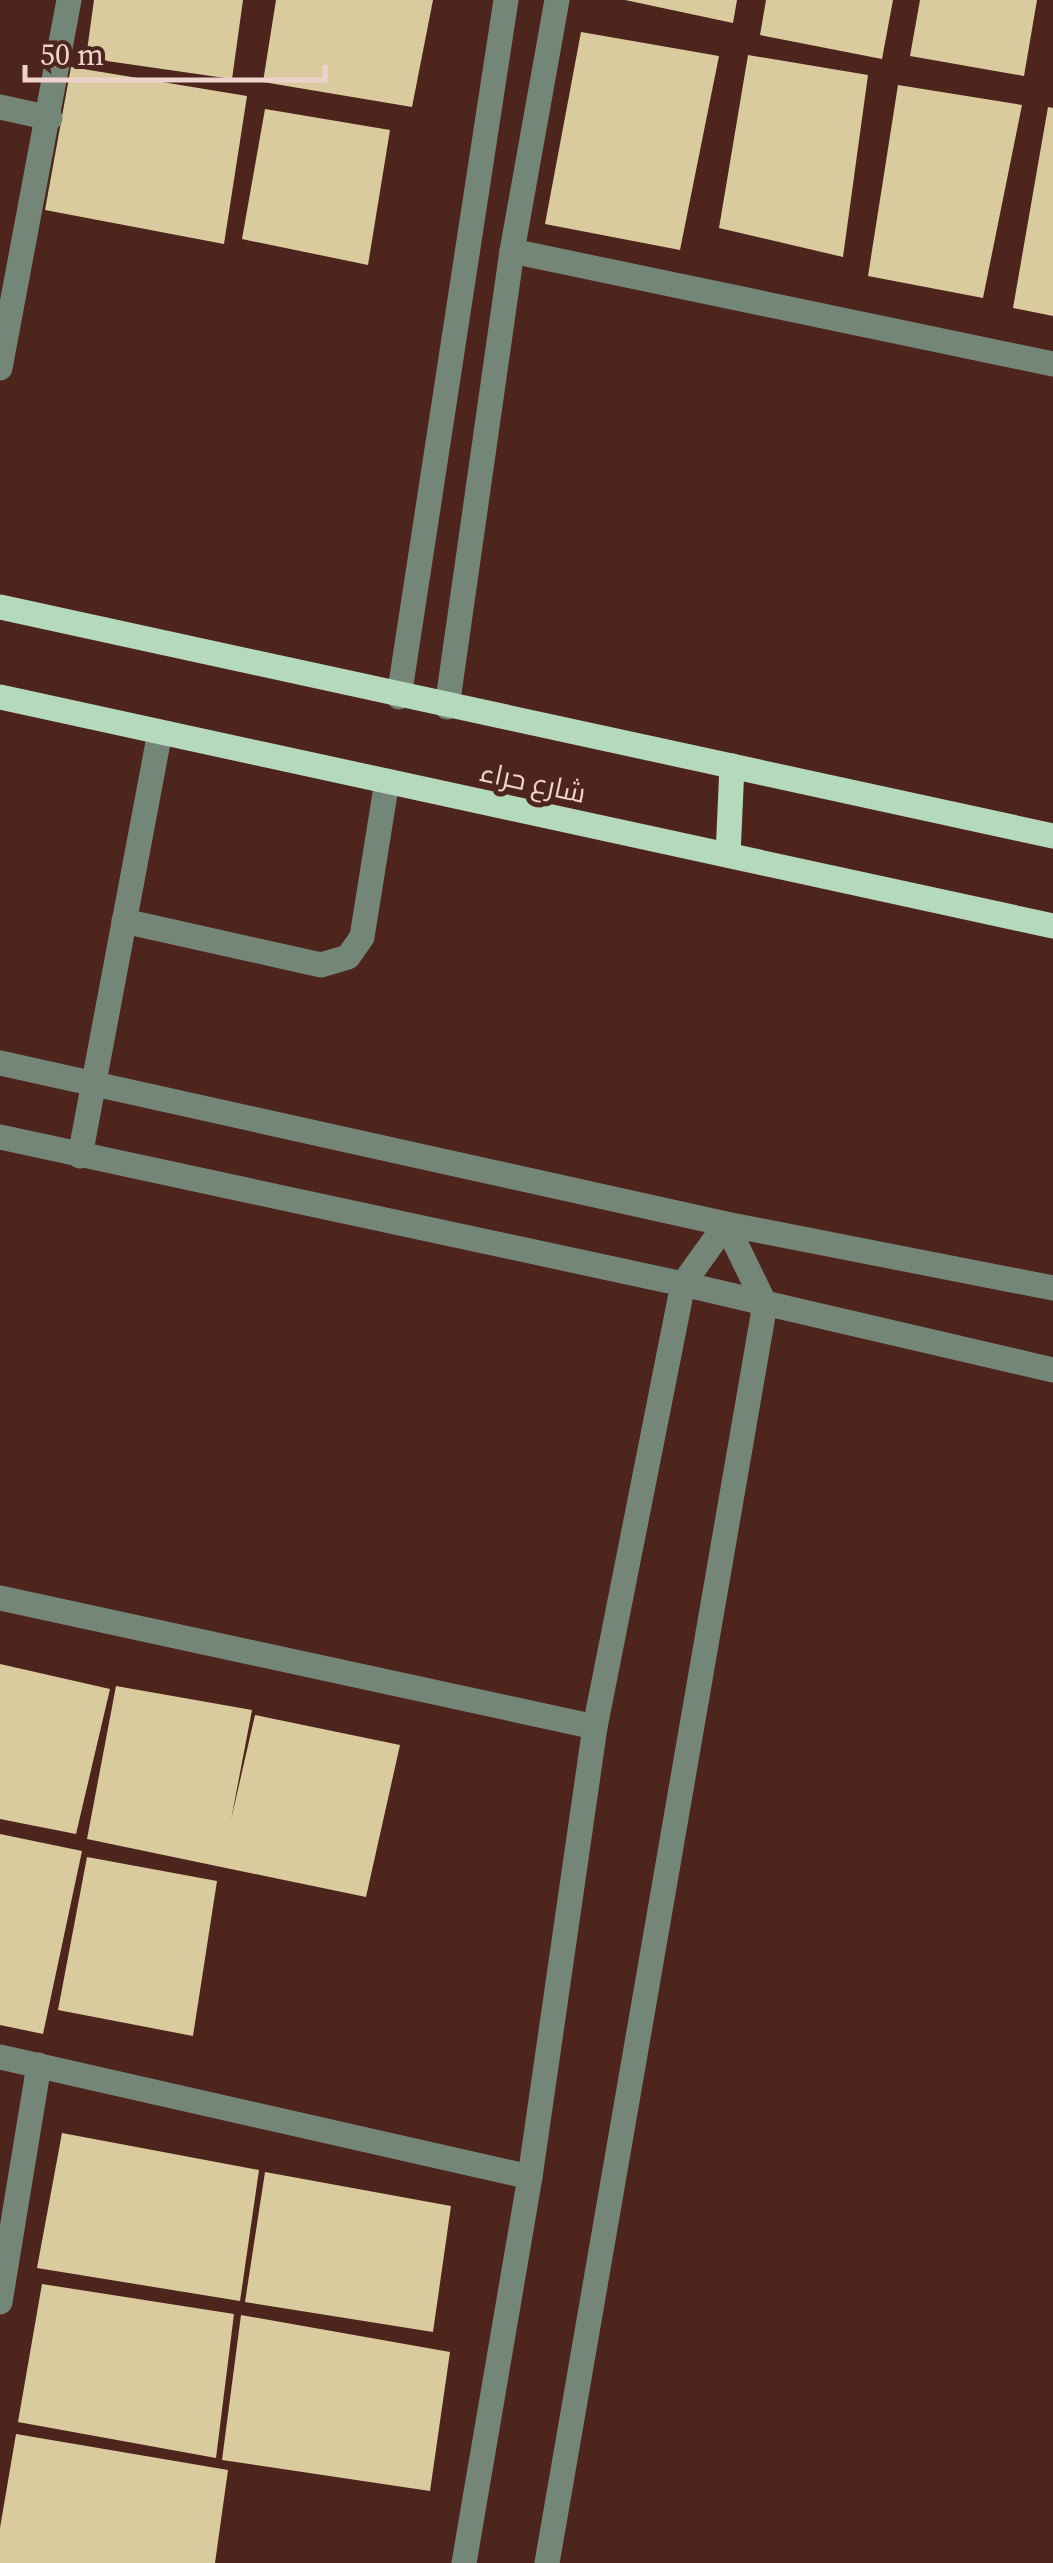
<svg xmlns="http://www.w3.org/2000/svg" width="1053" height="2563" viewBox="0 0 1053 2563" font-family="'Source Serif 4',Cairo,serif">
  <rect width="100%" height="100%" fill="#4e251d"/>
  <g fill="#d9cb9d">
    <path d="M94,0H243L232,79L86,58Z"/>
    <path d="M276,0H433L412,107L263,82Z"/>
    <path d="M625,0H737L733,23Z"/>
    <path d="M766,0H893L882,59L760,35Z"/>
    <path d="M920,0H1037L1024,76L910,56Z"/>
    <path d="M581,32L719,56L680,250L545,224Z"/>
    <path d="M748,55L868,75L843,257L719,228Z"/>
    <path d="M71,67L247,96L224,244L45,210Z"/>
    <path d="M898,85L1022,105L983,298L868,276Z"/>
    <path d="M1048,107L1053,108V316L1013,308Z"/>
    <path d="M265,109L390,130L368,265L242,239Z"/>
    <path d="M0,1664L110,1689L76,1834L0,1819Z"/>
    <path d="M116,1686L252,1710L231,1820L255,1715L400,1745L366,1897L87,1839Z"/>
    <path d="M0,1834L82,1851L43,2034L0,2025Z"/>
    <path d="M87,1857L217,1881L193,2036L58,2010Z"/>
    <path d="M62,2133L259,2170L240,2301L37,2268Z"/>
    <path d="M265,2172L451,2206L433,2332L245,2302Z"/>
    <path d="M42,2284L234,2314L216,2458L18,2422Z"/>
    <path d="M241,2315L450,2352L430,2491L222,2460Z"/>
    <path d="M16,2434L228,2470L215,2563H0V2528Z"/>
  </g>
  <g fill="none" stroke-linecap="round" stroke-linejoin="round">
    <g stroke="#748678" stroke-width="25">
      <path d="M0,107L50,118"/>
      <path d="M512,251L1053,364"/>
      <path d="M0,368L69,0"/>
      <path d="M399,697L506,0"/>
      <path d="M447,707L512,251L557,0"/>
      <path d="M124,921L321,965L348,957L362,937L387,781"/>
      <path d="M0,1063L726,1224L1053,1288"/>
      <path d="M0,1137L683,1284L1053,1370"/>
      <path d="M80,1156L160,732"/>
      <path d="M0,1598L595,1727"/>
      <path d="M0,2057L530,2177"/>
      <path d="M0,2302L39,2065"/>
      <path d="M464,2563L530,2177L595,1727L683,1284L726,1224L765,1304L547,2563"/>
    </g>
    <g stroke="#b5d9bd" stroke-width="25">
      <path d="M0,607L1053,836"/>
      <path d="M0,697L1053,926"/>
      <path d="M728,855L732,766"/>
    </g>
  </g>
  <g text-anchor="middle" stroke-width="10" stroke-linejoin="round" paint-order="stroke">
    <g font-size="28" fill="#eed3cd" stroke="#4e251d">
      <text transform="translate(533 782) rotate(12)" y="10">شارع حراء</text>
    </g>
  </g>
  <path d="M25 65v15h300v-15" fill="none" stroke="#eed3cd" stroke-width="5"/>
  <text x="40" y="65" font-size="30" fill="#eed3cd" stroke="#4e251d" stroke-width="8" paint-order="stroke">50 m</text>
</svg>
